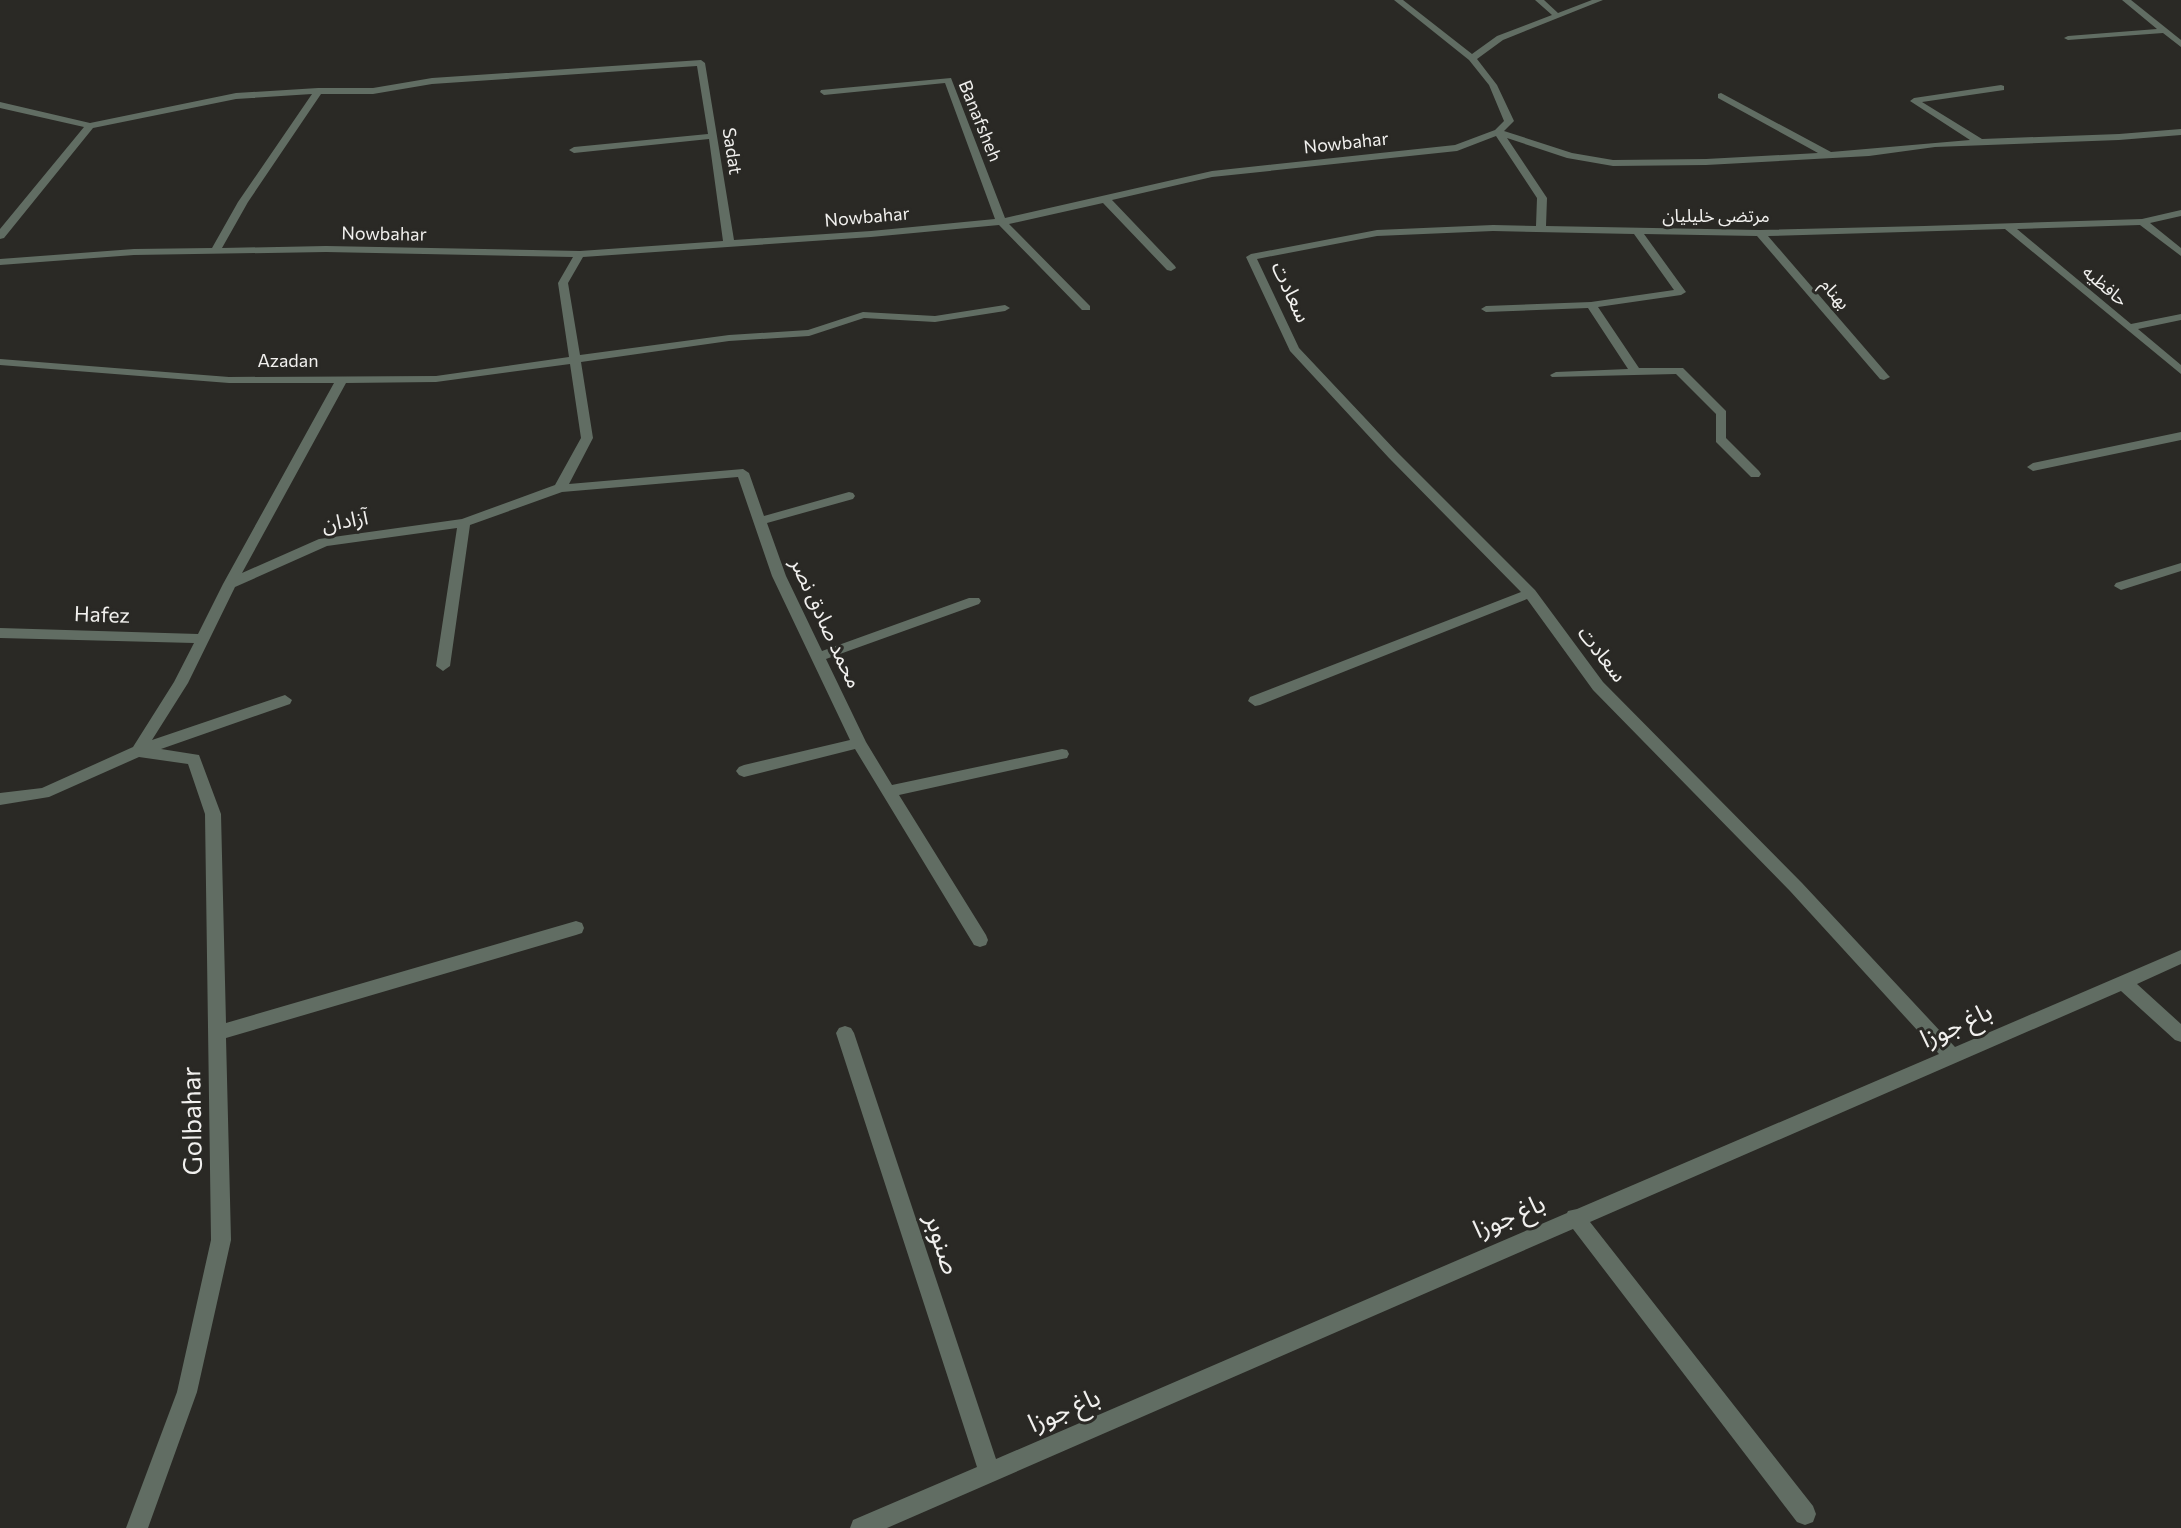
<svg xmlns="http://www.w3.org/2000/svg" width="2181" height="1528" viewBox="0 0 2181 1528" font-family="Commissioner,'Noto Sans Arabic',sans-serif">
  <rect width="100%" height="100%" fill="#2a2925"/>
  <g fill="none" stroke-linecap="round" stroke-linejoin="round">
    <g fill="#616d63" fill-rule="evenodd">
      <path d="M1394,0H1403L1472,54L1497,36L1552,15L1535,0H1544L1558,13L1592,0H1603L1503,40L1477,59L1497,85L1514,121L1504,131L1572,153L1613,160L1706,159L1818,153L1718,98V94L1721,93L1831,152L1970,140L1910,101L1914,98L2001,85L2004,86V90L1922,102L1982,139L2119,134L2181,129V135L2119,140L1935,147L1869,156L1706,165L1613,166L1567,158L1507,138L1547,198L1546,226L1760,230L1924,226L2142,219L2181,210V216L2150,223L2181,248V256L2140,225L2017,229L2131,324L2181,314V320L2138,329L2181,365V374L2005,229L1768,236L1888,375L1890,377L1884,380L1880,379L1757,236L1644,234L1686,292L1681,295L1598,307L1639,368H1683L1726,411V438L1759,471L1761,474L1759,477H1751L1716,442V414L1676,374L1552,377L1550,375L1556,372L1628,369L1588,308L1486,312L1481,309L1486,306L1591,302L1674,290L1634,234L1493,231L1377,236L1257,259L1299,348L1397,452L1535,590L1603,682L1802,883L1955,1047L2181,950V964L2137,984L2181,1024V1042L2175,1040L2121,991L1590,1222L1813,1506L1816,1514L1813,1522L1805,1525L1797,1522L1573,1229L887,1528H850L853,1520L977,1467L836,1033L839,1028L845,1026L851,1028L854,1033L996,1459L1567,1213L1568,1211L1577,1209L1939,1054L1790,891L1593,690L1527,599L1260,705L1255,706L1248,701L1250,697L1521,592L1389,458L1290,351L1246,257L1251,254L1377,230L1493,225L1536,226L1537,198L1496,136L1457,151L1212,177L1112,200L1175,266L1176,268L1171,271L1167,270L1103,203L1009,224L1090,306V310H1082L999,225L871,237L583,257L568,283L580,355L729,335L808,330L863,312L935,316L1005,305L1010,308L1005,311L935,322L864,318L809,336L729,341L581,362L593,438L569,484L743,469L749,473L764,516L849,492L853,493L855,496L853,499L767,523L786,576L822,651L969,598H979L981,601L979,604L826,659L866,742L892,785L1062,749L1067,750L1069,754L1067,758L1062,759L899,795L986,935L988,940L986,945L980,947L974,945L855,749L744,777L739,775L736,771L739,767L744,765L850,740L772,576L738,477L562,492L470,525L450,666L443,671L436,666L457,528L327,546L235,587L188,683L152,740L285,695L292,700L290,704L161,749L199,755L221,814L226,1023L576,921L582,923L584,928L582,933L576,935L226,1038L231,1240L197,1392L148,1528H126L177,1392L211,1240L205,814L188,764L139,757L49,797L0,805V793L42,788L133,747L174,682L194,643L0,638V628L198,634L223,584L334,383H229L0,365V359L229,377L436,376L569,357L558,283L573,257L326,252L134,255L0,265V259L134,249L212,248L238,202L312,94L236,99L93,128L4,238L0,239V229L84,127L0,108V102L90,123L236,93L318,88H373L432,78L701,60L705,63L734,240L871,231L995,219L945,83L824,95L820,92L821,90L951,78L1005,218L1212,171L1455,145L1495,130L1504,121L1489,85L1469,60ZM697,66L708,134L574,147L569,150L574,153L709,139L723,241L580,251L326,246L222,248L248,202L321,94H373L432,84ZM570,364L581,438L555,485L462,519L319,539L242,573L346,383L436,382Z"/>
      <path d="M2122,0H2131L2181,40V47L2163,33L2068,40L2064,38L2068,36L2157,29Z"/>
      <path d="M2181,432V440L2033,471L2027,467L2033,463Z"/>
      <path d="M2181,563V571L2121,590L2114,586L2116,583Z"/>
    </g>
  </g>
  <g text-anchor="middle" stroke-width="6" stroke-linejoin="round" paint-order="stroke">
    <g font-size="18" fill="#f1f0ee" stroke="#2a2925">
      <text transform="translate(980 121) rotate(68)" y="6">Banafsheh</text>
      <text transform="translate(1346 143) rotate(-6)" y="6">Nowbahar</text>
      <text transform="translate(732 151) rotate(81)" y="6">Sadat</text>
      <text x="1716" y="222">مرتضی خلیلیان</text>
      <text transform="translate(867 217) rotate(-5)" y="6">Nowbahar</text>
      <text transform="translate(384 234) rotate(1)" y="6">Nowbahar</text>
      <text transform="translate(2105 286) rotate(40)" y="6">حافظیه</text>
      <text transform="translate(1835 294) rotate(49)" y="6">بهنام</text>
      <text x="288" y="367">Azadan</text>
    </g>
    <g font-size="21" fill="#f1f0ee" stroke="#2a2925">
      <text transform="translate(1291 292) rotate(65)" y="7">سعادت</text>
      <text transform="translate(345 521) rotate(-10)" y="7">آزادان</text>
      <text transform="translate(102 615) rotate(2)" y="7">Hafez</text>
      <text transform="translate(826 623) rotate(65)" y="7">محمد صادق نصر</text>
      <text transform="translate(1602 654) rotate(52)" y="7">سعادت</text>
    </g>
    <g font-size="26" fill="#f1f0ee" stroke="#2a2925">
      <text transform="translate(1956 1025) rotate(-24)" y="9">باغ جوزا</text>
      <text transform="translate(192 1121) rotate(-91)" y="9">Golbahar</text>
      <text transform="translate(1509 1216) rotate(-23)" y="9">باغ جوزا</text>
      <text transform="translate(943 1244) rotate(72)" y="9">صنوبر</text>
      <text transform="translate(1064 1410) rotate(-23)" y="9">باغ جوزا</text>
    </g>
  </g>
</svg>
